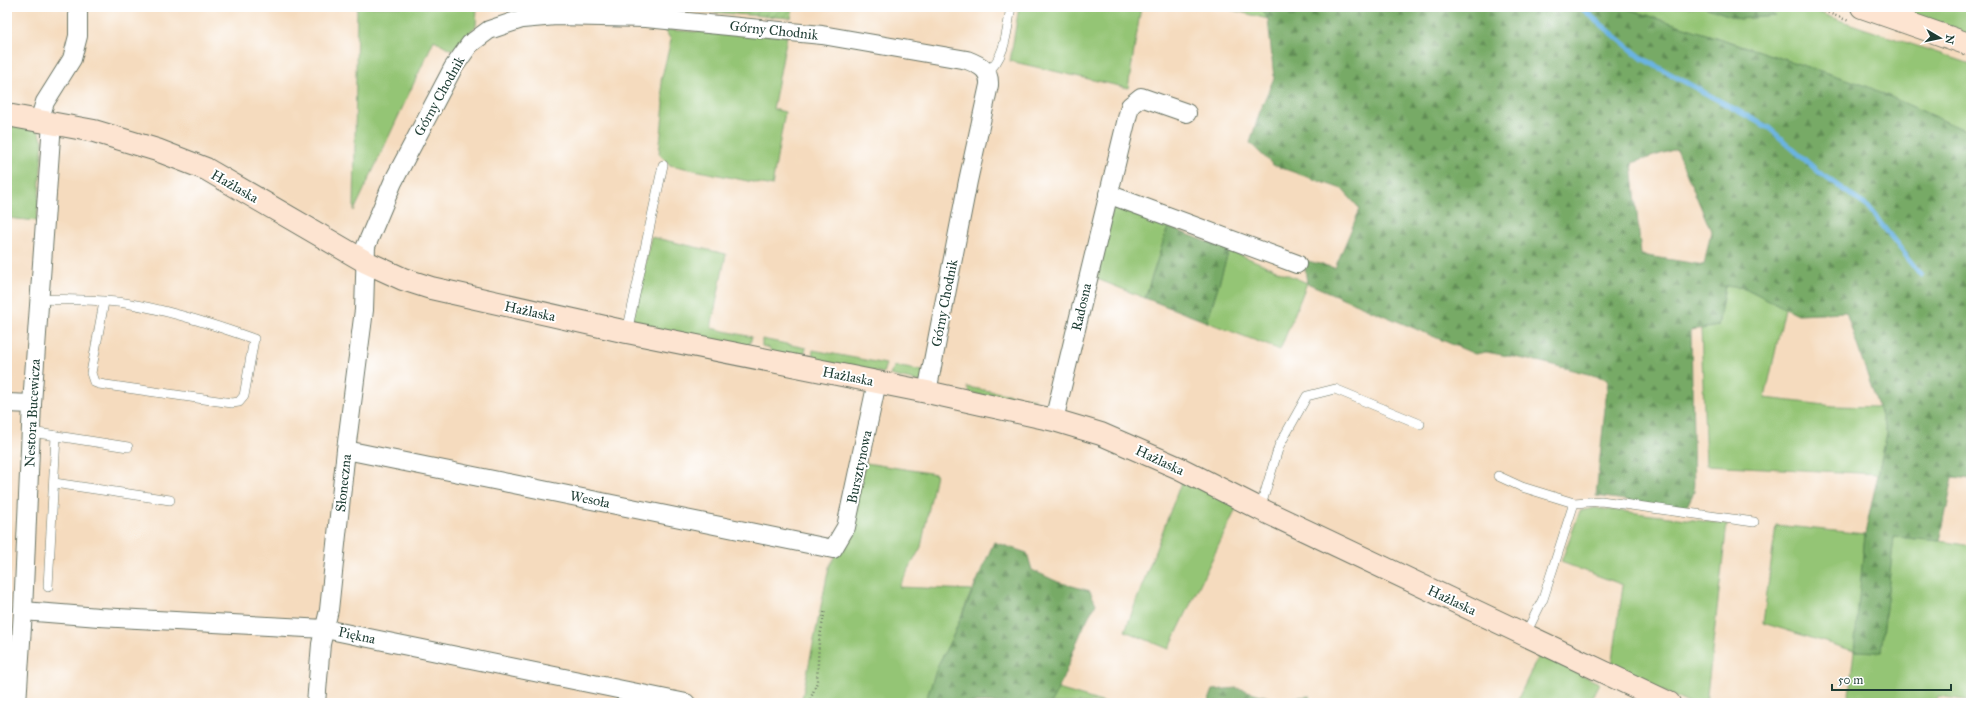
<svg xmlns="http://www.w3.org/2000/svg" width="1978" height="710" viewBox="0 0 1978 710" font-family="'IM FELL Great Primer',serif">
  <defs>
    <pattern id="forest-firs" width="22" height="20" patternUnits="userSpaceOnUse"><rect width="22" height="20" fill="#7a6"/><path d="M5 1l3.5 6h-7zM16 11l3.5 6h-7z" fill="#618c55"/></pattern>
    <pattern id="garden-furrows" width="10" height="10" patternUnits="userSpaceOnUse"><rect width="10" height="10" fill="#94c575"/><path d="M-1 1l2-2M0 10L10 0M9 11l2-2" fill="none" stroke="#78a161"/></pattern>
  </defs>
  <rect width="100%" height="100%" fill="#fff"/>
  <filter id="ink" filterUnits="userSpaceOnUse"><feTurbulence type="fractalNoise" baseFrequency=".025" numOctaves="2"/><feDisplacementMap in="SourceGraphic" scale="8" xChannelSelector="R" yChannelSelector="G"/><feConvolveMatrix kernelMatrix="1 2 1 2 8 2 1 2 1" color-interpolation-filters="sRGB"/></filter>
  <filter id="wash" filterUnits="userSpaceOnUse"><feTurbulence type="fractalNoise" baseFrequency=".012" numOctaves="4" result="noise"/><feDisplacementMap in="SourceGraphic" scale="16" xChannelSelector="R" yChannelSelector="G"/><feGaussianBlur stdDeviation="0.9" result="paint"/><feColorMatrix in="noise" values="0 0 0 0 0 0 0 0 0 0 0 0 0 0 0 0 0 1.4 0 .05"/><feComposite in="paint" operator="in"/></filter>
  <g filter="url(#wash)">
    <rect width="100%" height="100%" fill="#f5dbbe"/>
    <g fill="#94c575" stroke="#5a8154">
      <path d="M357,7H477L476,26L452,50L434,40L354,211Z"/>
      <path d="M1019,7H1141L1128,88L1010,61Z"/>
      <path d="M1220,7H1261L1268,19Z"/>
      <path d="M1622,7H1705L1739,19L1774,16L1761,7H1808L1830,17L1971,64V133L1864,85Z"/>
      <path d="M1883,7H1971V38Z"/>
      <path d="M665,30L787,36L773,109L785,112L772,186L670,165L659,154L664,104L661,81L671,40Z"/>
      <path d="M7,123L36,126L43,141L37,221L7,218Z"/>
      <path d="M1113,207L1168,227L1145,298L1097,279Z"/>
      <path d="M651,237L726,254L711,328L752,337L748,348L636,325L633,320Z"/>
      <path d="M1229,250L1307,283L1280,350L1207,322Z"/>
      <path d="M1725,286L1745,288L1785,308L1765,398L1834,406L1878,407L1887,433L1878,474L1706,465L1701,329L1718,326Z"/>
      <path d="M762,339L806,348L803,358L773,354L769,348L762,346Z"/>
      <path d="M813,350L886,364L883,373L812,360Z"/>
      <path d="M895,366L923,371L924,383L890,375Z"/>
      <path d="M967,387L1035,399L1026,403L970,393Z"/>
      <path d="M866,463L936,474L921,547L899,587L972,590L953,636L938,665L925,703H801L829,567L837,552Z"/>
      <path d="M1182,480L1237,507L1169,649L1125,631Z"/>
      <path d="M1595,508L1727,524L1706,703H1688L1612,667L1623,585L1561,562L1580,511Z"/>
      <path d="M1776,525L1865,534L1855,651L1881,652L1894,537L1940,541L1971,546V701L1938,696L1936,703H1848L1854,651L1763,623Z"/>
      <path d="M1539,655L1599,683L1589,703H1516Z"/>
      <path d="M1058,689L1105,703H1051Z"/>
    </g>
    <g fill="url(#forest-firs)" stroke="#4b744d" fill-rule="evenodd">
      <path d="M1261,7H1622L1864,85L1971,133V479L1953,477L1940,541L1894,537L1881,652L1854,651L1865,534L1887,433L1846,312L1797,314L1745,288L1725,286L1718,326L1691,330L1694,492L1686,508L1596,496L1608,379L1541,362L1486,352L1475,354L1307,283L1304,260L1335,268L1360,209L1342,189L1273,165L1250,143L1261,108L1274,78L1268,19ZM1676,149L1711,231L1704,265L1641,255L1632,163Z"/>
      <path d="M1705,7H1761L1775,16L1739,19Z"/>
      <path d="M1168,227L1229,250L1207,322L1145,298Z"/>
      <path d="M994,542L1027,553L1032,570L1058,582L1090,591L1096,604C1076,634 1069,671 1051,703H925L938,665L953,636Z"/>
      <path d="M1237,688L1275,699L1310,696L1309,703H1208L1213,690Z"/>
    </g>
    <path fill="url(#garden-furrows)" stroke="#5a8154" d="M639,7H793L791,18Z"/>
    <g fill="none" stroke-linecap="round" stroke-linejoin="round">
      <path stroke="#6bb4e3" stroke-width="5" d="M1580,7L1643,59L1769,128L1821,174L1868,207L1921,275"/>
    </g>
  </g>
  <g filter="url(#ink)">
    <g fill="none" stroke-linecap="round" stroke-linejoin="round">
      <g stroke="#6a7464" stroke-width="10">
        <g id="lane">
          <path d="M987,72C1006,58 1007,28 1011,7"/>
          <path d="M39,299C67,300 97,299 125,303C169,310 212,324 254,339L244,396L239,402L232,403L99,384L94,382L91,373L104,302"/>
          <path d="M627,332L663,165"/>
          <path d="M31,432L128,447"/>
          <path d="M1498,476L1522,487L1574,503L1601,501L1754,522"/>
          <path d="M54,483L170,500"/>
          <path d="M1260,509L1279,446L1307,396L1335,389L1420,424"/>
          <path d="M48,587L56,436"/>
          <path d="M1525,635L1543,599L1574,503"/>
        </g>
      </g>
      <g stroke="#6a7464" stroke-width="20">
        <g id="street">
          <path d="M39,121L45,102L72,59L78,36V7"/>
          <path d="M1108,194L1297,264"/>
          <path d="M7,403L32,404"/>
          <path d="M1054,420L1130,106L1141,97L1187,113"/>
          <path d="M346,450L833,549L846,527L877,382"/>
          <path d="M23,611L99,617L325,629L686,703"/>
          <path d="M17,703L23,611L32,404L52,123"/>
          <path d="M316,703L321,644L329,610L346,450L364,310L366,246L393,182L453,68L470,44L489,30L522,19L556,16L646,18L822,35L967,60C980,65 990,70 989,85L968,181L927,392"/>
        </g>
      </g>
      <g stroke="#6a7464" stroke-width="24">
        <g id="secondary">
          <path d="M1862,7L1971,45"/>
          <path d="M7,115L94,131L157,150L206,169L366,262L403,279L431,288L627,332L927,392L1054,420L1101,434L1179,468L1260,509L1669,703"/>
        </g>
      </g>
      <g stroke="#6a7464" stroke-width="2.5" stroke-dasharray="1 3" stroke-linecap="butt">
        <path d="M1813,7L1849,21"/>
        <path d="M809,703L817,682L819,642L825,609"/>
      </g>
      <use href="#lane" stroke="#fff" stroke-width="9"/>
      <use href="#street" stroke="#fff" stroke-width="18"/>
      <use href="#secondary" stroke="#fde4d1" stroke-width="22"/>
    </g>
  </g>
  <g text-anchor="middle" stroke-width="4" stroke-linejoin="round" paint-order="stroke">
    <g font-size="14" fill="#1f3d34" stroke="#fff">
      <text transform="translate(774 30) rotate(6)" y="5">Górny Chodnik</text>
      <text transform="translate(439 96) rotate(-61)" y="5">Górny Chodnik</text>
      <text transform="translate(235 186) rotate(30)" y="5">Hażlaska</text>
      <text transform="translate(944 303) rotate(-79)" y="5">Górny Chodnik</text>
      <text transform="translate(1081 307) rotate(-77)" y="5">Radosna</text>
      <text transform="translate(530 311) rotate(12)" y="5">Hażlaska</text>
      <text transform="translate(848 376) rotate(11)" y="5">Hażlaska</text>
      <text transform="translate(32 413) rotate(-87)" y="5">Nestora Bucewicza</text>
      <text transform="translate(1160 460) rotate(25)" y="5">Hażlaska</text>
      <text transform="translate(859 467) rotate(-78)" y="5">Bursztynowa</text>
      <text transform="translate(343 483) rotate(-84)" y="5">Słoneczna</text>
      <text transform="translate(590 499) rotate(11)" y="5">Wesoła</text>
      <text transform="translate(1452 600) rotate(25)" y="5">Hażlaska</text>
      <text transform="translate(357 635) rotate(12)" y="5">Piękna</text>
    </g>
  </g>
  <rect width="1978" height="710" fill="none" stroke="#fff" stroke-width="24"/>
  <g transform="translate(1940 38) rotate(99)" stroke="#ffffff" stroke-width="3" paint-order="stroke">
  <path d="M0-3L7 15L0 10L-7 15Z" fill="#1f3d34"/>
  <text y="-6" font-size="11" font-weight="bold" text-anchor="middle" fill="#1f3d34">N</text>
  </g>
  <path d="M1832 684v6h119v-6" fill="none" stroke="#1f3d34" stroke-width="2"/>
  <text x="1838" y="684" font-size="12" fill="#1f3d34" stroke="#ffffff" stroke-width="3" paint-order="stroke">50 m</text>
</svg>
